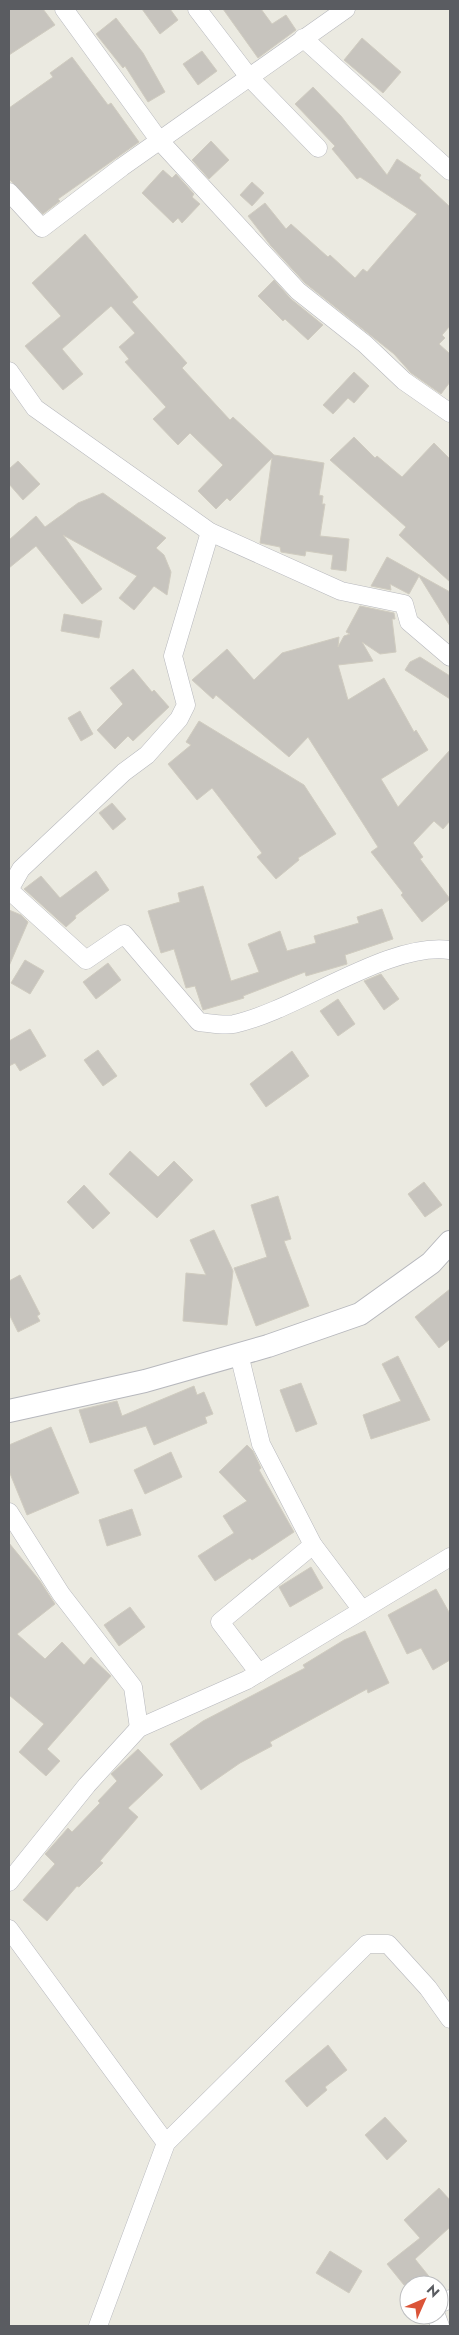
<svg xmlns="http://www.w3.org/2000/svg" width="459" height="2335" viewBox="0 0 459 2335" font-family="Jost,sans-serif">
  <rect width="100%" height="100%" fill="#ebeae1"/>
  <g fill="#c7c4be" stroke="#d0ccc0">
    <path d="M9,9H43L55,25L9,55Z"/>
    <path d="M142,9H170L178,20L160,34Z"/>
    <path d="M223,9H261L272,24L286,15L296,30L258,58Z"/>
    <path d="M116,18L143,53L165,92L148,102L125,66L123,68L96,34Z"/>
    <path d="M362,38L401,72L383,93L344,60Z"/>
    <path d="M202,51L217,71L198,85L183,64Z"/>
    <path d="M72,57L108,105L111,103L139,142L58,199L60,201L43,214L9,179V108L53,77L50,73Z"/>
    <path d="M313,87L341,116L387,175L397,159L421,175L419,178L450,207V326L442,335L445,338L439,344L450,354V382L441,394L411,373L394,354L305,283L271,246L248,216L265,203L286,229L291,224L328,257L330,255L355,278L363,269L367,272L417,214L360,177L357,179L332,149L335,146L295,104Z"/>
    <path d="M211,141L229,160L209,179L192,160Z"/>
    <path d="M163,170L172,178L176,174L194,194L192,197L200,204L182,223L178,218L173,223L142,193Z"/>
    <path d="M252,182L264,193L252,206L240,195Z"/>
    <path d="M85,234L138,297L132,302L187,363L182,368L230,420L233,417L274,455L324,463L319,495L323,496L322,504H325L320,536L349,539L346,571L331,569L333,555L306,551L305,556L281,552L280,547L260,543L272,458L230,501L227,498L216,509L198,491L223,465L190,433L178,445L153,419L166,407L125,362L129,359L119,347L135,333L111,306L62,349L83,374L63,390L25,346L61,316L32,283Z"/>
    <path d="M274,280L291,299L323,325L308,340L285,319L283,321L258,296Z"/>
    <path d="M354,372L369,386L354,403L348,398L333,414L323,405Z"/>
    <path d="M354,437L375,458L377,456L402,477L434,443L450,459V582L399,535L406,527L330,460Z"/>
    <path d="M18,461L40,484L23,500L9,484V469Z"/>
    <path d="M103,493L166,538L156,548L164,555L171,572L167,595L154,586L134,610L119,598L137,576L63,535L102,589L82,604L36,546L9,568V540L36,516L45,527L78,503Z"/>
    <path d="M387,557L450,592V626L419,576L409,594L390,584L391,590L371,586Z"/>
    <path d="M360,606L394,613L395,619H392L396,652L380,654L362,642L373,661L338,665L348,700L384,678L414,732L416,730L428,750L381,779L398,807L450,750V821L443,829L434,821L413,843L423,857L420,859L450,899L422,922L401,895L403,893L371,852L378,847L308,737L289,757L216,695L213,699L192,680L227,649L254,680L282,653L339,637L338,647L344,636L350,634L346,632Z"/>
    <path d="M64,614L102,621L99,638L61,631Z"/>
    <path d="M420,657L450,676V699L405,670L410,662Z"/>
    <path d="M133,669L152,692L154,690L169,707L133,741L128,736L115,749L97,730L123,704L110,688Z"/>
    <path d="M80,711L93,734L81,741L68,718Z"/>
    <path d="M199,721L304,785L336,834L298,858L299,860L276,879L257,857L262,853L212,788L197,800L168,764L191,745L186,742Z"/>
    <path d="M112,803L126,819L113,830L99,813Z"/>
    <path d="M96,871L109,890L75,916L76,918L66,927L24,889L41,876L60,898Z"/>
    <path d="M203,886L231,981L259,972L248,944L280,931L287,951L316,943L314,936L359,923L357,917L382,909L393,939L345,955L347,964L306,976L305,972L243,996L244,998L203,1010L195,986L186,988L174,949L161,953L148,911L180,902L178,893Z"/>
    <path d="M9,910L21,915L28,922L9,966Z"/>
    <path d="M25,960L44,971L30,994L11,983Z"/>
    <path d="M108,963L121,980L96,999L83,982Z"/>
    <path d="M381,974L399,999L384,1010L364,981Z"/>
    <path d="M338,999L355,1024L338,1036L320,1011Z"/>
    <path d="M30,1029L46,1056L20,1071L15,1063L9,1066V1041Z"/>
    <path d="M98,1050L117,1076L103,1086L84,1060Z"/>
    <path d="M292,1051L309,1076L266,1107L250,1084Z"/>
    <path d="M130,1151L158,1177L174,1161L193,1180L157,1218L109,1174Z"/>
    <path d="M424,1182L442,1205L425,1217L408,1194Z"/>
    <path d="M84,1185L110,1213L93,1229L67,1202Z"/>
    <path d="M278,1196L291,1239L284,1241L309,1306L256,1326L234,1268L267,1257L251,1205Z"/>
    <path d="M214,1230L233,1271L227,1325L183,1321L186,1273L206,1275L190,1240Z"/>
    <path d="M20,1275L40,1314L37,1316L40,1321L18,1332L9,1314V1281Z"/>
    <path d="M450,1289V1339L439,1348L415,1317Z"/>
    <path d="M398,1356L430,1420L371,1439L363,1415L401,1401L382,1364Z"/>
    <path d="M301,1383L317,1424L296,1432L280,1390Z"/>
    <path d="M194,1386L197,1395L204,1392L213,1414L205,1417L207,1423L154,1445L146,1426L90,1443L79,1410L117,1401L122,1416Z"/>
    <path d="M51,1427L79,1493L27,1515L9,1471V1445Z"/>
    <path d="M247,1445L253,1451L261,1468L259,1470L294,1532L252,1560L250,1558L215,1581L198,1556L234,1533L223,1516L247,1501L219,1472Z"/>
    <path d="M171,1452L182,1477L145,1494L134,1470Z"/>
    <path d="M132,1509L141,1535L107,1546L99,1520Z"/>
    <path d="M9,1543L40,1581L55,1604L17,1634L45,1659L62,1642L84,1665L91,1657L111,1676L47,1749L60,1761L46,1776L19,1752L44,1724L9,1695Z"/>
    <path d="M311,1567L323,1588L290,1607L279,1587Z"/>
    <path d="M436,1589L450,1614V1660L433,1670L421,1648L407,1654L388,1615Z"/>
    <path d="M130,1607L145,1627L119,1646L104,1625Z"/>
    <path d="M365,1631L389,1683L368,1693L367,1689L270,1742L272,1746L240,1763L201,1790L170,1744L203,1721L305,1668L303,1665L344,1640Z"/>
    <path d="M138,1749L163,1775L128,1808L138,1817L100,1861L103,1863L79,1887L77,1886L47,1921L23,1900L55,1864L45,1854L68,1828L72,1832L100,1803L98,1801L117,1781L111,1774Z"/>
    <path d="M328,2045L347,2070L325,2087L327,2090L307,2107L285,2081Z"/>
    <path d="M385,2117L407,2141L387,2160L365,2135Z"/>
    <path d="M439,2188L450,2200V2227L415,2259L436,2285H404L387,2264L420,2238L404,2220Z"/>
    <path d="M330,2251L362,2271L349,2293L316,2273Z"/>
  </g>
  <g fill="none" stroke-linecap="round" stroke-linejoin="round">
    <g stroke="#b7b8bd" stroke-width="19">
      <g id="minor">
        <path d="M64,9L159,140L298,291L365,344L404,381L450,413"/>
        <path d="M197,9L249,77L318,148"/>
        <path d="M303,38L450,171"/>
        <path d="M9,192L42,228L122,167L346,9"/>
        <path d="M9,371L35,408L210,532L341,591L404,604L409,622L450,657"/>
        <path d="M9,890L86,960L124,934L199,1022C210,1023 223,1026 234,1024C298,1010 389,941 450,950"/>
        <path d="M9,890L21,869L124,772L147,755L179,719L186,705L173,656L210,532"/>
        <path d="M239,1354L261,1444L313,1545L362,1610"/>
        <path d="M9,1512L61,1594L133,1687L139,1728"/>
        <path d="M259,1673L220,1622L313,1545"/>
        <path d="M9,1882L87,1785L139,1728L247,1680L450,1557"/>
        <path d="M9,1929L166,2143"/>
        <path d="M439,2304L450,2299"/>
        <path d="M436,2315L440,2326"/>
        <path d="M98,2326L166,2143L367,1944H388L428,1988L450,2019"/>
      </g>
    </g>
    <g stroke="#b7b8bd" stroke-width="24">
      <path id="tertiary" d="M9,1411L145,1381L268,1346L360,1314L431,1263L450,1242"/>
    </g>
    <use href="#minor" stroke="#fff" stroke-width="18"/>
    <use href="#tertiary" stroke="#fff" stroke-width="22"/>
  </g>
  <rect width="459" height="2335" fill="none" stroke="#5a5c61" stroke-width="20"/>
  <g transform="translate(424 2300) rotate(45)"><circle r="24" fill="#ffffff" stroke="#bdbec0"/>
  <path d="M0-4L9 19L0 12L-9 19Z" fill="#db5438"/>
  <text y="-8" font-size="14" font-weight="bold" text-anchor="middle" fill="#5a5c61">N</text>
  </g>
</svg>
